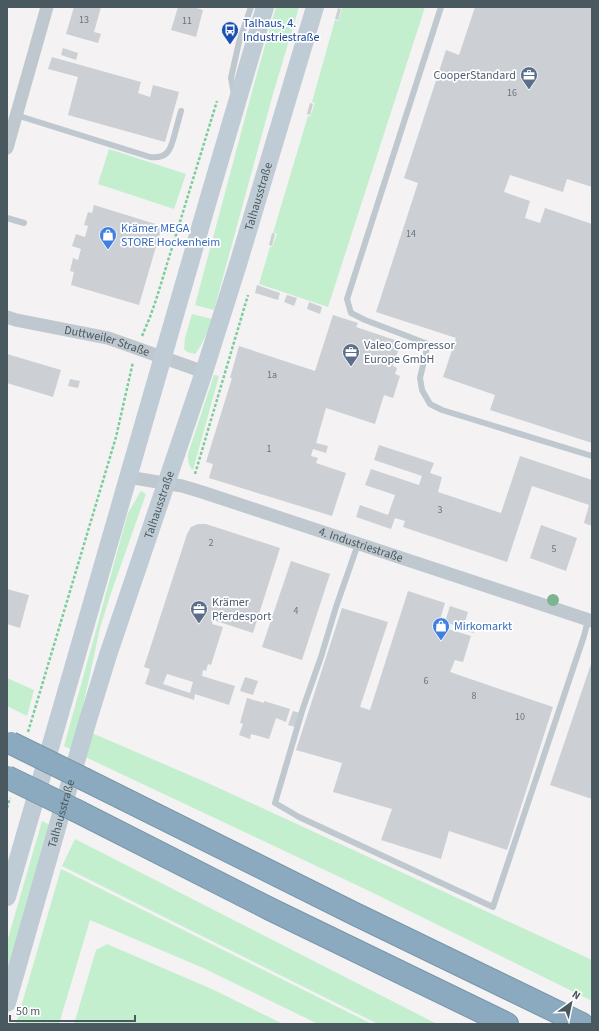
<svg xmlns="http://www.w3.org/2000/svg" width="599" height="1031" viewBox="0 0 599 1031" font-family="'Source Sans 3',sans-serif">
  <rect width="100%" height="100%" fill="#f4f2f2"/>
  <g fill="#c3efce">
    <path d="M276,7H299L273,94L214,310L195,305L253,88Z"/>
    <path d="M339,7H425L328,307L259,284L270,247H272L277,234L273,233L308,116L310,117L315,103L312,102L335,20L338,21L342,8Z"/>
    <path d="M109,149L186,174L174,209L98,184Z"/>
    <path d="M192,314L212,319C207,332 203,344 195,354L187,352L184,349L185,338Z"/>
    <path d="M214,375L219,376L193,470C188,466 188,460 188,454Z"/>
    <path d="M141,491L146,494L110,596L100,628L82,711L72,750L64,746L92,645L122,534L128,513Z"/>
    <path d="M7,678L34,690L27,716L7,706Z"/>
    <path d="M85,730L210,784L592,960V1001L365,889L79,754Z"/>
    <path d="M42,821L50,825L7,974V942Z"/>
    <path d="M75,839L437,1024H378L62,866Z"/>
    <path d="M61,869L372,1024H318L201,967L90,920L59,1024H16Z"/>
    <path d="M107,944L214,990L283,1024H74L96,950Z"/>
  </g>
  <g fill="#ccd0d4" fill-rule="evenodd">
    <path d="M74,7H101L94,32L101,34L98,43L66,34Z"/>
    <path d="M178,7H193L203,10L196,37L171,30Z"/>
    <path d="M475,7H592V187L567,179L563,192L510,175L504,192L530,201L525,218L540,223L545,208L592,224V443L490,410L495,395L443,377L456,338L376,312L418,183L404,178L446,50L459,55Z"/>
    <path d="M338,8L341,9L338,20L335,19Z"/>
    <path d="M63,48L78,53L76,60L61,55Z"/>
    <path d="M52,57L141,82L138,93L150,97L153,85L179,92L165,142L68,115L78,77L48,69Z"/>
    <path d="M310,103L313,104L310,115L307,114Z"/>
    <path d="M94,205L162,226L139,305L71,285L74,272L70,271L73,258L78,260L81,249L72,246L76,234L85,237L88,226L84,225L88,212L92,213Z"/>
    <path d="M272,233L275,234L272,246L269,245Z"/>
    <path d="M257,285L280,293L278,300L255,293Z"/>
    <path d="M287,295L297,298L294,306L284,302Z"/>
    <path d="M309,302L322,307L320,314L307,309Z"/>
    <path d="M333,315L358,323L356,327L401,342L393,366L397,368L395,374L400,376L393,398L384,395L375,424L326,408L316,443L328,446L326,453L313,449L311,456L318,458L316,463L346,473L332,516L209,478L213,464L206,462L232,378H230L239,346L315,371Z"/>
    <path d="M7,354L61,370L53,397L7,383Z"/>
    <path d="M70,379L80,381L78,388L68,386Z"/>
    <path d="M379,445L434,463L430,473L442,477L438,492L501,513L520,456L592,480V526L584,523L589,505L532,486L507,562L403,527L405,521L395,518L391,529L356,517L360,505L388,515L395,495L365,485L371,469L419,485L422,476L374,460Z"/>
    <path d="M198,524H206L280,548L253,633L213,620L212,624L223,627L211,665L208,664L206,671L203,670L202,676L235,686L229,705L195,694L194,700L145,684L150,669L144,667L187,534L191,527ZM167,674L193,682L190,693L163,684Z"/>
    <path d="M541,525L577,538L566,571L530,558Z"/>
    <path d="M291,561L330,574L302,660L262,647Z"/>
    <path d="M7,589L29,595L20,628L7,624Z"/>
    <path d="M408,591L445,603L438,626L471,636L463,662L455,660L450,672L553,707L507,850L449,831L441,859L381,840L392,809L333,792L342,763L296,750L342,608L388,622L360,707L370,710Z"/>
    <path d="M450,606L468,612L463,628L445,622Z"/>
    <path d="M467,626L475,628L474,633L466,631Z"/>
    <path d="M592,661V799L550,785Z"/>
    <path d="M245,677L258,681L253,695L240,691Z"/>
    <path d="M247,698L264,703V701L290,709L286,722L276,718L269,739L251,734L250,739L239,735L243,724L240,723Z"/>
    <path d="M293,711L300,713L295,727L288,725Z"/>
  </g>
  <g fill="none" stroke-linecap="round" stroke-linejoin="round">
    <g stroke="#7696ab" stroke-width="24">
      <g id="highway">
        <path d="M86,780L355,914L582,1024"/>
        <path d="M77,811L272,910L507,1024"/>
      </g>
    </g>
    <g stroke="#7bcd9b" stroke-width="2.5" stroke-dasharray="3 2" stroke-linecap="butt">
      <path d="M142,336L150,317L156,300L217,101"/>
      <path d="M195,474L248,295"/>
      <path d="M28,732L116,437L133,362"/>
      <path d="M7,808L10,798"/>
    </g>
    <g stroke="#bec8ce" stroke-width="6">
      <path d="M441,7L347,299L351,313L365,320L428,344L420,378L422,390L430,404L442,410L592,456"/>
      <path d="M234,94L231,78L239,42L251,7"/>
      <path d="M16,115L150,157C169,159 171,148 175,133C177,126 179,118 181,111"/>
      <path d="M7,218L24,223"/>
      <path d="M358,544L336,607L321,657L303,708L275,803L299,817L493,907L584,636L588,620"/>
    </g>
    <g stroke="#bec8ce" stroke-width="13">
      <path d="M7,148L47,7"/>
      <path id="s1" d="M7,317L16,320L108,338L204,372"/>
      <path id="s2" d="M128,477L182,486L202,492L592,621"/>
    </g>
    <g stroke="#c0ccd5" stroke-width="18">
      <path d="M7,897C93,600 177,303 265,7"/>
      <path id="s3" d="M7,1003L85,730L108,655L204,372L239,261L315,7"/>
    </g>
    <use href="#highway" stroke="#8baabf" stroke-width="22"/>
    <g stroke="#7696ab" stroke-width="24" stroke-linecap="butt">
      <g id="highway-bridge">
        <path d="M11,743L86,780"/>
        <path d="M7,777L77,811"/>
      </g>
    </g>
    <use href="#highway-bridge" stroke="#8baabf" stroke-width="22"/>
  </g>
  <circle fill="#7cb491" cx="553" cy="600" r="6"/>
  <defs>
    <g id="bus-pin" transform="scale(0.9)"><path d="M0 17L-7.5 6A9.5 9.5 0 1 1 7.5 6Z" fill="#1a4fb4" stroke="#fff"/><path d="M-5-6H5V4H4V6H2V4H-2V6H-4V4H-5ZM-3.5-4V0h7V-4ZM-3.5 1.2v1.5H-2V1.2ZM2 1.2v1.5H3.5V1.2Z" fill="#fff"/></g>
    <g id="office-pin" transform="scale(0.9)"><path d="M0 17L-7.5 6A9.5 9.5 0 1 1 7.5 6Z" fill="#5c6f8a" stroke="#fff"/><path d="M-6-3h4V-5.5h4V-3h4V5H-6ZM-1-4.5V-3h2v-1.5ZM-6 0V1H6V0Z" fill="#fff"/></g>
    <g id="shop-pin" transform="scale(0.9)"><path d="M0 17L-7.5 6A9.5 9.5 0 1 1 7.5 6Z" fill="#3f7fe0" stroke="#fff"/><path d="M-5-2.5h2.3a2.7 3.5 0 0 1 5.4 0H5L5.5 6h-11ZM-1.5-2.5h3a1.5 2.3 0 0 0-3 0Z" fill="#fff"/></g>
  </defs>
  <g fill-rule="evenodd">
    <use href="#bus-pin" x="230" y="30"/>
    <use href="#office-pin" x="529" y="75"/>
    <use href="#shop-pin" x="108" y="235"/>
    <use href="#office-pin" x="351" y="352"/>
    <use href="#office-pin" x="199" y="609"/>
    <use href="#shop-pin" x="441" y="626"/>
  </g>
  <g text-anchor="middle" stroke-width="3.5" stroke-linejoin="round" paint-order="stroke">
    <g font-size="10" fill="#6a767c">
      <text x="84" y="23">13</text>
      <text x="187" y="24">11</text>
      <text x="512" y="96">16</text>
      <text x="411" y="237">14</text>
      <text x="272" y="378">1a</text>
      <text x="269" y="452">1</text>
      <text x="440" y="513">3</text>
      <text x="211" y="546">2</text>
      <text x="554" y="552">5</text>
      <text x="296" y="614">4</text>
      <text x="426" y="684">6</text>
      <text x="474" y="699">8</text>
      <text x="520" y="720">10</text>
    </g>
    <g font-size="12" fill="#164399" stroke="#fff" text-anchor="start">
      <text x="243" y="27">Talhaus, 4.<tspan x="243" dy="14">Industriestraße</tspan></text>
    </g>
    <g font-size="12" fill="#4e5e75" stroke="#fff" text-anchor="start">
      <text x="516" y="79" text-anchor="end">CooperStandard</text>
      <text x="364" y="349">Valeo Compressor<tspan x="364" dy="14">Europe GmbH</tspan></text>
      <text x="212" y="606">Krämer<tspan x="212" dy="14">Pferdesport</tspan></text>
    </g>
    <g font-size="12" fill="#4a585f" stroke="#fff">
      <text dy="4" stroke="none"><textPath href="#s3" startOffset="845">Talhausstraße</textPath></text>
      <text dy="4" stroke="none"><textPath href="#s1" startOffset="103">Duttweiler Straße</textPath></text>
      <text dy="4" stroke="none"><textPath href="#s3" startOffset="521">Talhausstraße</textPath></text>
      <text dy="4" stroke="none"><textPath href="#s2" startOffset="243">4. Industriestraße</textPath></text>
      <text dy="4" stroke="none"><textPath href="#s3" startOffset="197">Talhausstraße</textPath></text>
    </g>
    <g font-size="12" fill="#366cbe" stroke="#fff" text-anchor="start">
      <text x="121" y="232">Krämer MEGA<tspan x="121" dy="14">STORE Hockenheim</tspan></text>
      <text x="454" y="630">Mirkomarkt</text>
    </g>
  </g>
  <rect width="599" height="1031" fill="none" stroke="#4a585f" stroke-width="16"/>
  <g transform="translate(571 1003) rotate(33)" stroke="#ffffff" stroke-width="3" paint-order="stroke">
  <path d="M0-3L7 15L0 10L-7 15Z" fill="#4a585f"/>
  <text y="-6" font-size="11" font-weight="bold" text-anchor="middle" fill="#4a585f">N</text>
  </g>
  <path d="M10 1015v6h125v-6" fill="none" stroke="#4a585f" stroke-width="2"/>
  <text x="16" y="1015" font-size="12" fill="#4a585f" stroke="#ffffff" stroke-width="3" paint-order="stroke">50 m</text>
</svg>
